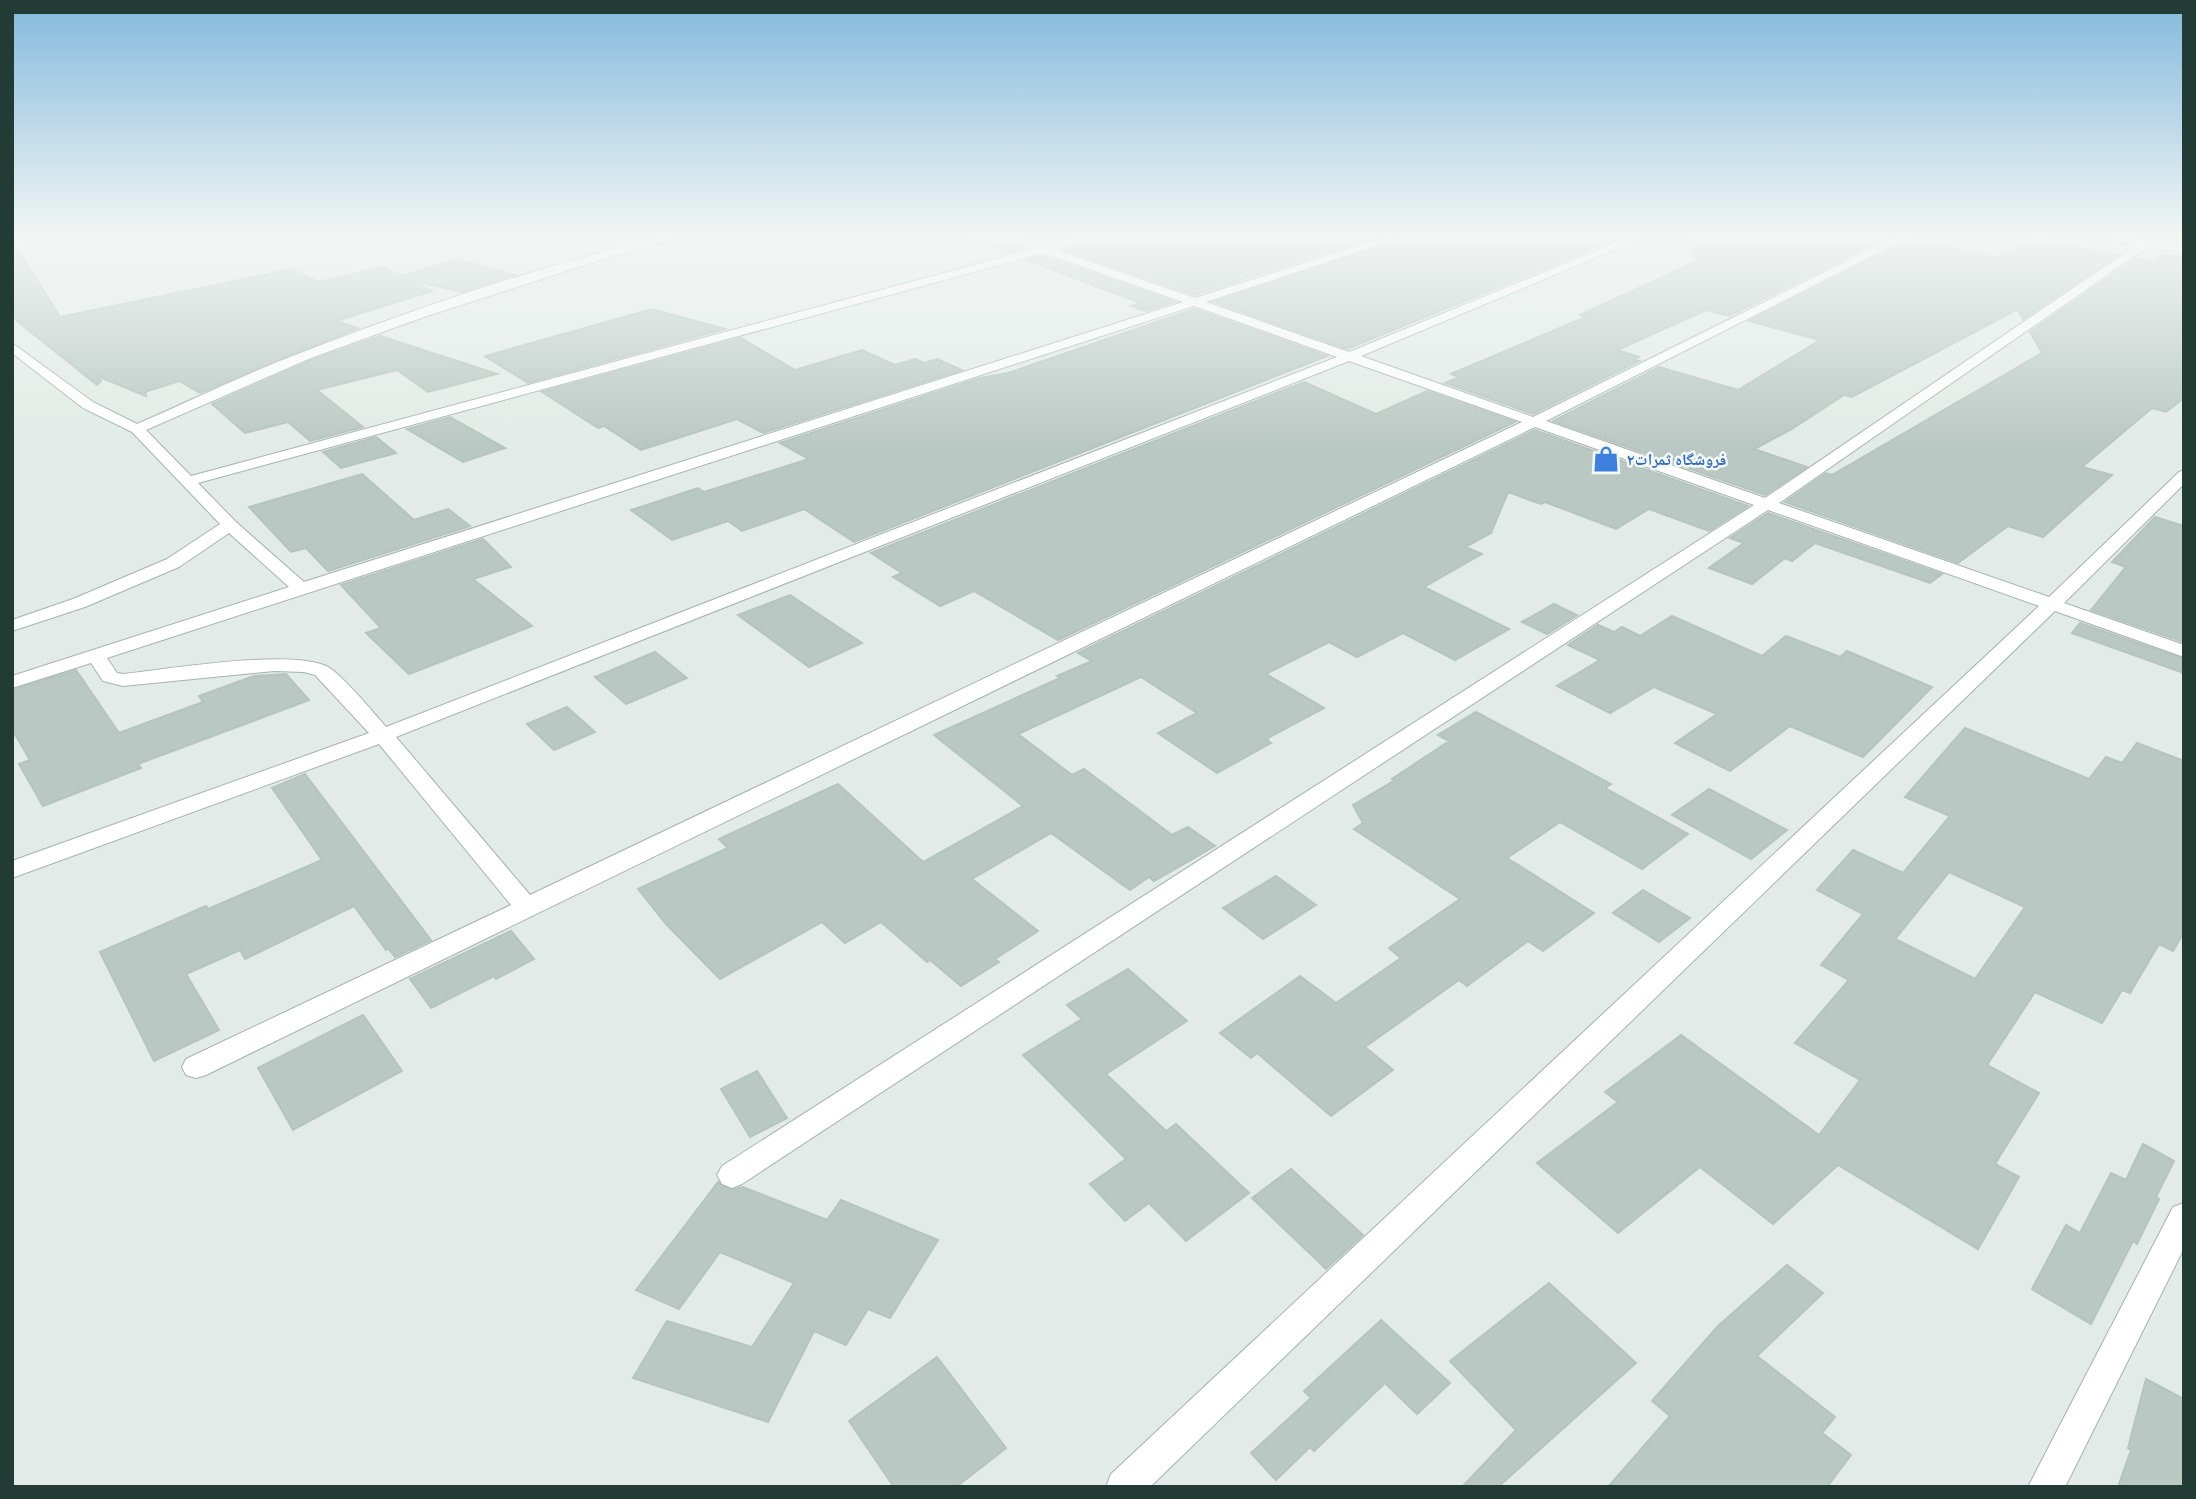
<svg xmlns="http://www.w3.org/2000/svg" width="2196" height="1499" viewBox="0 0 2196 1499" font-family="Montserrat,'Noto Naskh Arabic',sans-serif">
  <rect width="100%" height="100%" fill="#e2ebe7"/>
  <g fill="#bac8c3" stroke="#b5c4be" stroke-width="2" fill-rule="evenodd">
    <path d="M968,235H997L1025,248L1007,253L968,239Z"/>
    <path d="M1104,235H1382L1195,295L1064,250Z"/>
    <path d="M1411,235H1627L1347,349L1214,302Z"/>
    <path d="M1686,235H1892L1729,316L1706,310L1617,350L1639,357L1634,360L1639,361L1533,414L1445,383L1460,377L1451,374L1586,317L1580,315L1697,261Z"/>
    <path d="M2038,238L2118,255L2023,319L2018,309L1852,397L1844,395L1792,429L1754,449L1807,467L1765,495L1553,421L1659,367L1738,390L1820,340L1749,321L1910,239L1997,258Z"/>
    <path d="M12,241L60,317L292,269L318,282L383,267L402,276L456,259L516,275L462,292L410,280L432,291L336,321L358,328L200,393L179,381L145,392L146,396L97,376L101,381L97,385L12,317Z"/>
    <path d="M2165,254L2184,258V398L2166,412L2152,408L2082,467L2112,475L2043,537L2008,526L1958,563L1785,502L1826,473L1832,475L2042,353L2030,332L2135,259L2152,262Z"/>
    <path d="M1044,256L1175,302L1145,311L1131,306L1141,303L1026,260Z"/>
    <path d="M652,309L725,329L528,383L485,356Z"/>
    <path d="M1194,309L1327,356L854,542L804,509L742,531L728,521L672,540L631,510L698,488L704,492L809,459L780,443L980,378L1008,373Z"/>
    <path d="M380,336L497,374L428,392L397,370L317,390L363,427L310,441L288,422L245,433L212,404L312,360Z"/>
    <path d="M741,338L795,370L862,350L895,365L915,359L924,363L937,359L962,370L763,433L737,419L641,450L604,426L598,428L542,392Z"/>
    <path d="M1304,382L1376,414L1427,391L1515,422L1058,640L974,591L940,606L893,577L902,573L871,553Z"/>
    <path d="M450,417L505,448L463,462L407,429Z"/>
    <path d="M1535,430L1748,506L1709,531L1649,509L1616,529L1545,502L1541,504L1508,492L1491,533L1465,547L1482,554L1424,587L1509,629L1455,660L1403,633L1357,657L1329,642L1266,674L1324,708L1266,739L1271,743L1217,773L1158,733L1197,713L1141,677L1018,734L1072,775L1084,769L1172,835L1188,827L1215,846L1154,881L1149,877L1130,890L1051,833L972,879L1038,931L995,959L999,962L961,986L930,960L927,962L881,922L845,943L822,922L720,979L666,924L638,889L728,848L719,839L838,784L923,862L1023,806L934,735L1060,678L1057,676L1092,661L1078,653Z"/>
    <path d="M376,437L396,453L341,468L323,452Z"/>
    <path d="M362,474L414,520L448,509L470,526L328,571L306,548L291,552L249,507Z"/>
    <path d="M1768,513L1942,574L1930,583L1815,543L1792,561L1785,558L1752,584L1709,568L1744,543L1730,538Z"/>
    <path d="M2155,517L2184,526V642L2091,610L2126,567L2112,562Z"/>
    <path d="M483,539L511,567L473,579L532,626L409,674L366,633L381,628L341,585Z"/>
    <path d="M790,595L862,643L809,667L738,615Z"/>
    <path d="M1554,604L1577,615L1547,634L1522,622Z"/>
    <path d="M1672,616L1762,656L1786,636L1840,657L1847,651L1932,687L1863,757L1790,726L1730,771L1675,743L1717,714L1654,687L1610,713L1557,686L1600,660L1568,645L1598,625L1614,632L1622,627L1640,636Z"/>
    <path d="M2080,623L2184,659V673L2072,633Z"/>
    <path d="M655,652L687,678L626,704L595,677Z"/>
    <path d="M76,670L119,733L203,702L199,696L254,676L286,674L309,700L138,764L141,768L43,806L19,764L30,760L12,729V690Z"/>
    <path d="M567,707L595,732L554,750L527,724Z"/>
    <path d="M1476,712L1611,784L1605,788L1688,834L1642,869L1560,822L1507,858L1594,913L1543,951L1528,941L1467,986L1459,980L1365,1047L1393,1070L1331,1116L1257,1053L1251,1058L1220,1033L1300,976L1336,1003L1401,958L1389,948L1460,899L1354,829L1363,823L1353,805L1395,780L1392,779L1449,741L1438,735Z"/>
    <path d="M1965,728L2089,779L2106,757L2122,763L2137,743L2184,761V932L2173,951L2159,944L2130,993L2122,990L2102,1023L2035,992L1987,1065L2039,1093L1995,1164L2019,1177L1978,1249L1838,1165L1773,1224L1700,1167L1618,1233L1537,1163L1618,1102L1605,1092L1681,1035L1819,1135L1860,1080L1795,1043L1849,980L1821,965L1863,914L1817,890L1853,850L1903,873L1950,816L1905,797ZM1949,872L2025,907L1975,979L1895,939Z"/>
    <path d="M305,774L431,940L395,957L388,948L386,950L354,906L245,959L240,950L186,974L219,1030L154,1061L100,952L206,906L208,909L322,860L272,788Z"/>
    <path d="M1709,789L1787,830L1751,859L1672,815Z"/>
    <path d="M1276,876L1316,905L1263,939L1223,908Z"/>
    <path d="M1643,890L1690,918L1659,942L1613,913Z"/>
    <path d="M511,931L534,959L496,979L494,976L431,1008L410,979Z"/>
    <path d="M1128,969L1187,1021L1106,1074L1166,1131L1176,1124L1249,1193L1186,1241L1149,1203L1125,1221L1090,1184L1126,1159L1023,1055L1082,1019L1067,1005Z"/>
    <path d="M363,1015L402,1071L293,1130L258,1068Z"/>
    <path d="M757,1071L787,1118L750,1137L721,1089Z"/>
    <path d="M2143,1144L2174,1161L2156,1197L2159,1199L2137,1244L2133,1241L2091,1324L2032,1289L2066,1225L2080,1233L2111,1173L2126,1180Z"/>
    <path d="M1291,1169L1363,1235L1326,1269L1252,1198Z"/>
    <path d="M718,1182L731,1190L743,1187L827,1220L841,1200L938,1240L890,1318L868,1309L846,1345L814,1331L768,1422L633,1378L667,1321L752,1347L794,1283L720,1252L679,1309L636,1290Z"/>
    <path d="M1787,1265L1823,1293L1757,1356L1835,1417L1822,1433L1851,1455L1827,1487H1608L1670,1416L1652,1401L1718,1326Z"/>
    <path d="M1549,1283L1636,1363L1498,1487H1462L1516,1430L1450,1361Z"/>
    <path d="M1381,1320L1450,1383L1417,1414L1385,1383L1314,1451L1310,1447L1276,1480L1251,1453L1311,1398L1304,1391Z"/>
    <path d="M937,1357L1006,1448L956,1487H894L849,1421Z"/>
    <path d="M2146,1379L2184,1399V1487H2118L2131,1450L2128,1448Z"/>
  </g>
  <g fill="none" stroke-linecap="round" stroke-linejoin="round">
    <g stroke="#a5b3ae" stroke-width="2">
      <g id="minor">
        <path d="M672,235H692L616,255L424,317L311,358L146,430L191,476L1033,249L999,235H1015L1045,246L1084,235H1102L1056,250L1195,298L1392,235H1409L1206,302L1349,352L1635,235H1650L1361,356L1533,417L1899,235H1913L1546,421L1765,498L2135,246L2091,235H2113L2184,246V252L2146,248L1779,503L2049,597L2179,472L2184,470V484L2064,603L2184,645V657L2055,611L1150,1487H1106L1111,1474L2039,606L1768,510L742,1184L732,1188L722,1184L717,1175L722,1166L1754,505L1535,427L206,1075L196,1078L186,1075L182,1067L186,1059L511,905L379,744L12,878V861L369,733L315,675L304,672L274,671L123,686L103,681L91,663L12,688V676L289,587L229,533L179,567L85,607L12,631V620L73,599L167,559L220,524L132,432L83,408L12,353V343L93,402L137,424C192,400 247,373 303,352C421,306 549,263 672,235ZM1044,253L1183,302L304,582L236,522L198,483ZM1194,306L1337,357L386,727C374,713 340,672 326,666C287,649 170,669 123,674L117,673L107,658ZM1349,361L1522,422L530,895L396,737Z"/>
        <path d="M2184,1203V1248L2065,1487H2028L2173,1207Z"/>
      </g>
    </g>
    <use href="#minor" fill="#fff" fill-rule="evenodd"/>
  </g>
  <linearGradient id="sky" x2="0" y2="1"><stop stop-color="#83b9dd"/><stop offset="0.53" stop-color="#f2f6f4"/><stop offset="1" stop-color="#f2f6f4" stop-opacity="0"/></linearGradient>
  <rect width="2196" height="445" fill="url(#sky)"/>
  <defs>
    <g id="shop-bare" transform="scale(2.1)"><path d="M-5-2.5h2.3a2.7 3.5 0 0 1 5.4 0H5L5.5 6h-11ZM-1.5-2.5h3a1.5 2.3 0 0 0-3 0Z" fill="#3f7fe0" stroke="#f2f8f5" stroke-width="2.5" paint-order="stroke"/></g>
  </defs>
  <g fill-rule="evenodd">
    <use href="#shop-bare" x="1606" y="459"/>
  </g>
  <g text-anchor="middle" stroke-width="5" stroke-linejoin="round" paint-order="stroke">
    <g font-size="16" font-weight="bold" fill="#366cbe" stroke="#f2f8f5" text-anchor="start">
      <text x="1627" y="465">فروشگاه ثمرات٢</text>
    </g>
  </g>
  <rect width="2196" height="1499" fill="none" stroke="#233b35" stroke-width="28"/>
</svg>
